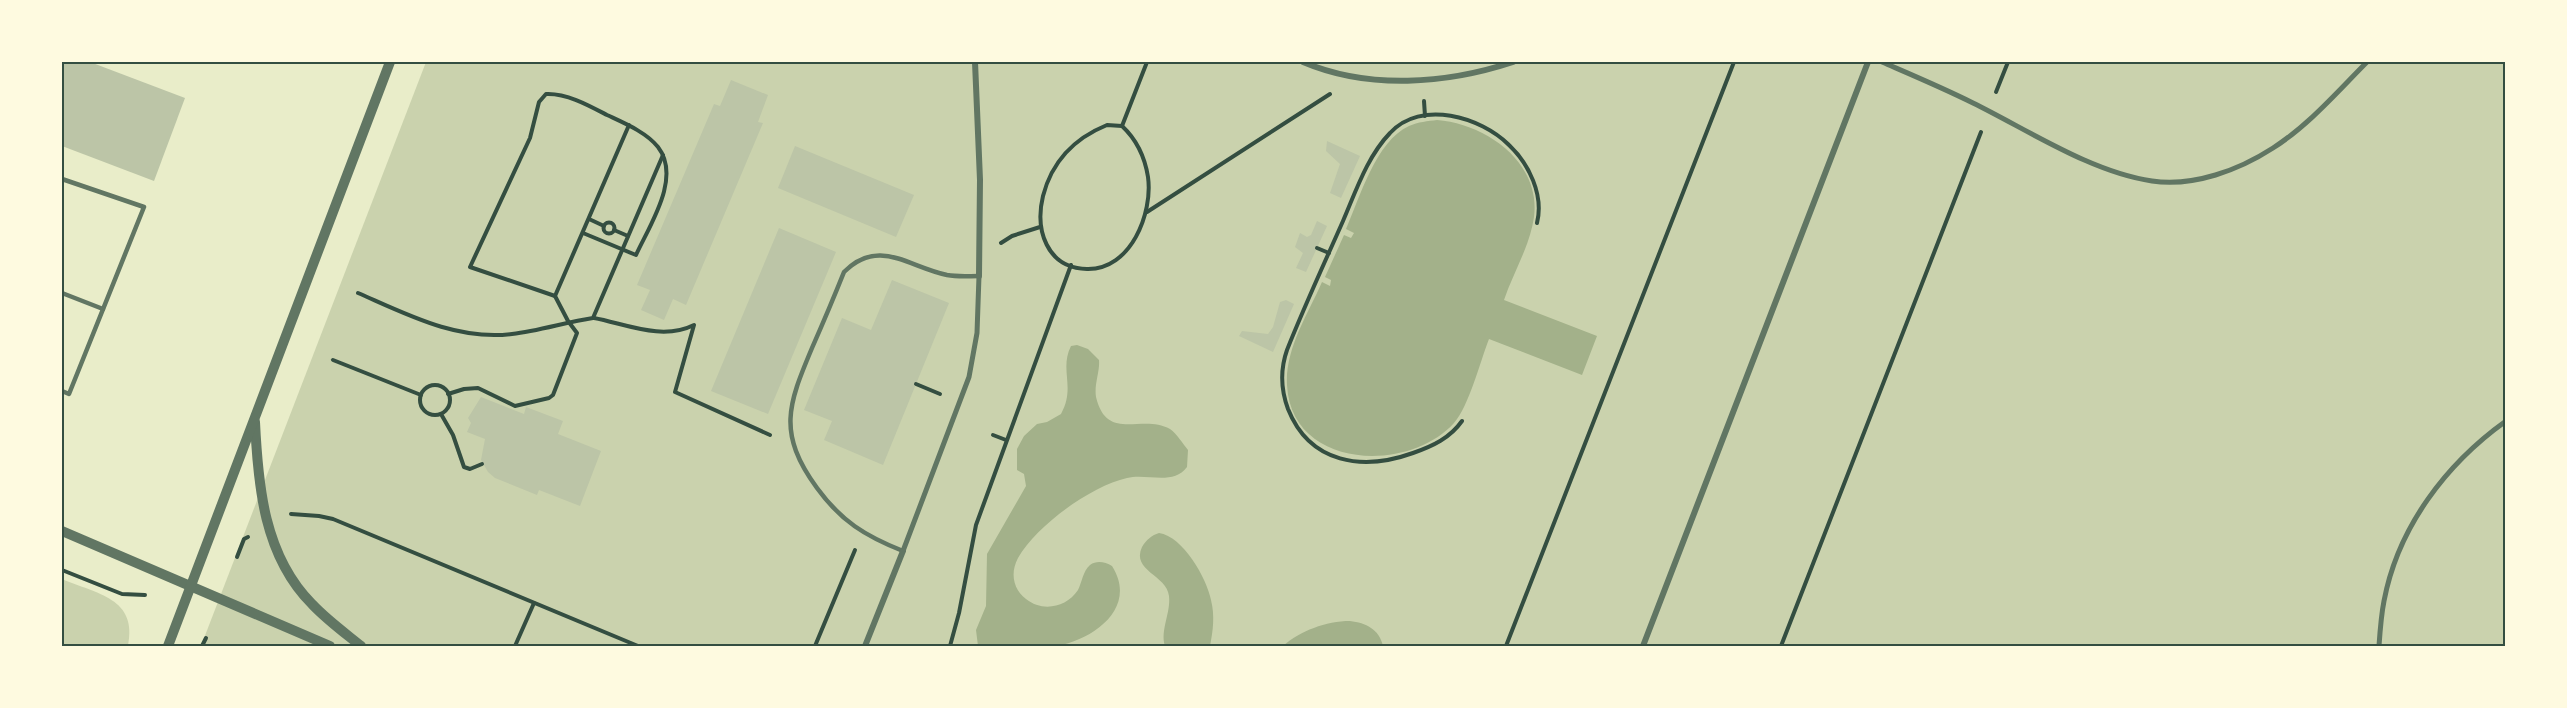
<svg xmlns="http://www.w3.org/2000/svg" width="2567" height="708" viewBox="0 0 2567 708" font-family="'Noto Sans',sans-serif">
  <rect width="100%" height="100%" fill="#e9edc9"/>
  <g fill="#cad2ad">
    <path d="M426,62H2505V646H201Z"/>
    <path d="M62,579C97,594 138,598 128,646H62Z"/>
  </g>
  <g fill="#a3b18a">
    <path d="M1437,120C1486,124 1541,162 1534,217C1530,246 1513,273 1504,300L1597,336L1582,375L1489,339C1480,362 1469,406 1454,423C1408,474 1291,469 1287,385C1285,349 1308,314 1322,282L1330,286L1331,280L1325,277L1344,235L1351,238L1354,233L1346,229C1360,197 1376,141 1409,126C1418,122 1428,121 1437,120Z"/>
    <path d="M1077,345L1088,349L1099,360C1100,372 1094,384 1096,397C1107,443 1142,413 1170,429C1177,434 1183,444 1188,450L1187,467C1173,486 1147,473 1127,478C1091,486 1036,526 1018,558C1010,573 1013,589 1026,599C1042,612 1066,608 1078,590C1082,582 1083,571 1090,565C1097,560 1105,562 1112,566C1138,607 1095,639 1057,646C1036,650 1001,647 978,646L976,630L986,606L987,554L1026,486L1024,474L1017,470V449L1024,436L1037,424L1047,422L1061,414C1076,387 1059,370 1071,346Z"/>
    <path d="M1159,533C1183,536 1207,579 1211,600C1215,616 1213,631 1210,646H1165C1160,630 1171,613 1169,596C1167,575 1131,571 1142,547C1146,540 1152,535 1159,533Z"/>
    <path d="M1350,621C1366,623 1379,629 1383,646H1283C1300,631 1326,621 1350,621Z"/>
  </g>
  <g fill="#bcc5a7">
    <path d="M62,62H90L185,98L154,181L62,146Z"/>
    <path d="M731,80L768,95L758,122L763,123L686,305L673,299L664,320L641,310L650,290L637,285L714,104L720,106Z"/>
    <path d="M1327,141L1360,156L1341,198L1330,193L1340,164L1326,151Z"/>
    <path d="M795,146L914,195L896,237L778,188Z"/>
    <path d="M1317,221L1327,226L1306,272L1296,268L1303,253L1295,247L1300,233L1307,237L1311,235Z"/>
    <path d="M779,228L836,252L768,414L711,391Z"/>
    <path d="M892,280L949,303L883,465L824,440L832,421L804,410L842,318L871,330Z"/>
    <path d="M1286,300L1294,304L1273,352L1239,336L1242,331L1268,334L1273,327L1280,302Z"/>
    <path d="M481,397L524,414L526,407L563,421L558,434L601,451L580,506L539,490L537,495L495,478L488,472L481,460L485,439L467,432L471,423L468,418Z"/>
  </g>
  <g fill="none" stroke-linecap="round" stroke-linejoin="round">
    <g stroke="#344e41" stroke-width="4">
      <path d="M1996,92L2008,62"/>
      <path d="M1424,101L1425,116"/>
      <path d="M1107,125L1122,126C1136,139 1145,158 1148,177C1153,213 1131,270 1087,269C1046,268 1035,229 1043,196C1052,161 1075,138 1107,125Z"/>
      <path d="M1122,126L1147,62"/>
      <path d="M1147,212L1330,94"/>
      <path d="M589,219L604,226"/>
      <circle cx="609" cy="228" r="5.5"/>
      <path d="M614,230L628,236"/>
      <path d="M1001,243L1012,236L1040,227"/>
      <path d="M1317,248L1329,253"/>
      <path d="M358,293C406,314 457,341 512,334C539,331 566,322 593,318L663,155"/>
      <path d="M555,296L629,125"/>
      <path d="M594,318C626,324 662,341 694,325L675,392L770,435"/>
      <path d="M333,360L421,395"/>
      <path d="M916,384L940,394"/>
      <circle cx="435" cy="400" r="15"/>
      <path d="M448,394L464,389L478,388L515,406L549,398L553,395L577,333L568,321L555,296L470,267L530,138L539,102L546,94C567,93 590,106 607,115C624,123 646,132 658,147C682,178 649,226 636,255L583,233"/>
      <path d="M441,414L453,435L464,467L470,469L482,464"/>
      <path d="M1462,421C1450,438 1433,446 1413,453C1363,471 1310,464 1288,409C1281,390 1280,370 1287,350C1304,307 1324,264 1343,221C1356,191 1367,157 1390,133C1421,99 1481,117 1509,145C1529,164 1544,195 1537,223"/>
      <path d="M993,435L1006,440"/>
      <path d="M291,514L319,516L333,519L638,646"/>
      <path d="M237,557L244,539L248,537"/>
      <path d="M62,570L122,594L145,595"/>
      <path d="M202,646L206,638"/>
      <path d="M515,646L534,603"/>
      <path d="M815,646L855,550"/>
      <path d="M950,646L959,613L976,525L1071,265"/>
      <path d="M1506,646L1734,62"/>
      <path d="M1781,646L1981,132"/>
    </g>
    <g stroke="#617663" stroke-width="4.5">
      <path d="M62,179L144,207L69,394L62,391"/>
      <path d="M62,293L103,309"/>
      <path d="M903,551C865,536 841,521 817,488C777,433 788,405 812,348C823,323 834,297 844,272C879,237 908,267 947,275C958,277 968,276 979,276"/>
    </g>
    <g stroke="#617663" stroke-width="5">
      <path d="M1882,62C1912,75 1943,88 1973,103C2028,130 2091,172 2152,181C2194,187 2239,170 2273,148C2309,125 2338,91 2367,62"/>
      <path d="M903,551L969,377L977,333L979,276"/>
      <path d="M2379,646C2380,631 2381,616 2384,601C2398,527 2446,464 2506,421"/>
    </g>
    <g stroke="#617663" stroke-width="6">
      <path d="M975,62L980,180L979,276"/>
      <path d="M1303,62C1369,90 1446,84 1513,62"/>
      <path d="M865,646L903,551"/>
      <path d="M1643,646L1868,62"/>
    </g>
    <g stroke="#617663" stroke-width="10">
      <path d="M255,422C258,486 264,556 312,604C327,620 345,633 361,646"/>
      <path d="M62,531L330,646"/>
      <path d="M168,646L390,62"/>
    </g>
  </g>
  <rect width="2567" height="708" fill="none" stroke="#fefae0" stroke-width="126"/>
  <rect x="63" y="63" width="2441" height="582" fill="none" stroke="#344e41" stroke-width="2"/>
</svg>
